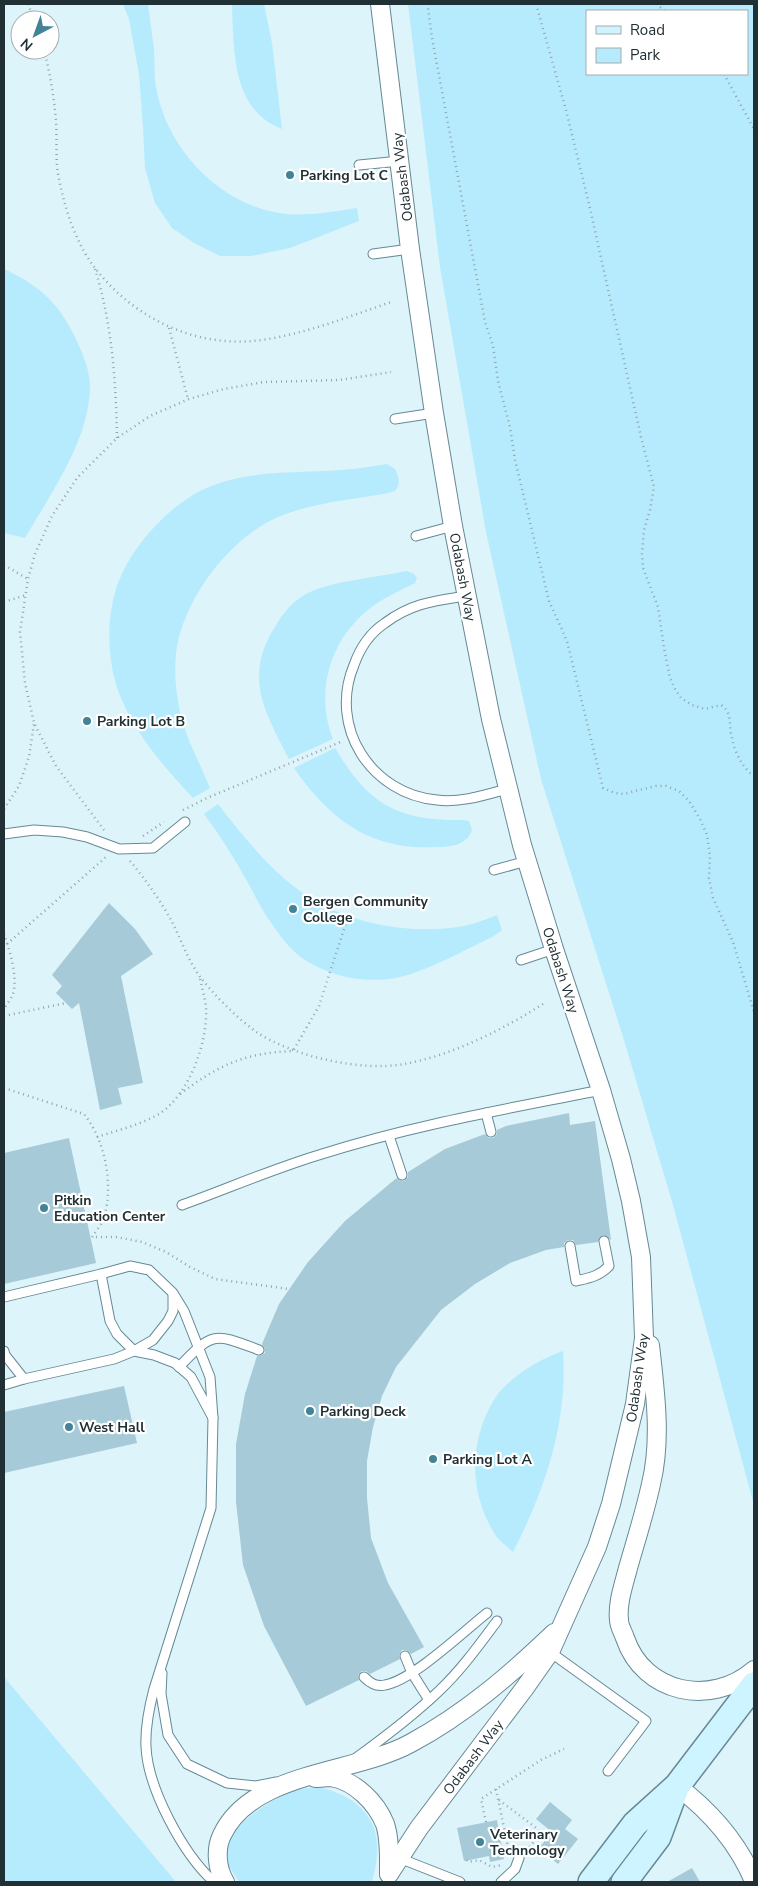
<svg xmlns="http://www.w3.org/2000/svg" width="758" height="1886" viewBox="0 0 758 1886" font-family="'Nunito Sans',sans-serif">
  <rect width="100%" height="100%" fill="#ddf4fb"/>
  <g fill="#b5ebfc" fill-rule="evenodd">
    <path d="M123,4H148C150,19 152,34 154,49C155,61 154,75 156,87C166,146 215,200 274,212C302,218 330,212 357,208L359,221L290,248L251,256H220L194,243L172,228L155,203L145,168L143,127L139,74L129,19Z"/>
    <path d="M232,4H264L272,43L282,129C231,110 234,49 232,4Z"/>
    <path d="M408,4H754V1505L673,1205L624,1040L541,779L486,532L440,267ZM587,11H747V74H587Z"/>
    <path d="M4,269C38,285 57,301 74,335C81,350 90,369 90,386C90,439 51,493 25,538L4,533Z"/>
    <path d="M387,464L395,469C399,477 401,484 395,491C385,494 375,495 365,497C338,501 309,505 283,515C233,534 187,594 177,646C174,665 175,688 179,707C184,735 199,761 210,788L193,798C164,767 134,733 119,693C107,661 106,618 117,586C132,544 173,500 214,485C255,470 299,473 342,470C357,469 372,466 387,464Z"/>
    <path d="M407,571L414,574L417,578L415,583C399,591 381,599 368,610C329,641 315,694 333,739L289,759C265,712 243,677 275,627C282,614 293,601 306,594C330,581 380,577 407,571Z"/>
    <path d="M335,748C369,805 397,821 464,820L469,821L472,830C467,845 451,847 437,847C371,851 330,820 294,768Z"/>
    <path d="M218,804C237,829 256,852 278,873C327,920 399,937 464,926C475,924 486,919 497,915L502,930L494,936C467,949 440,964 411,974C375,986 333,979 302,958C290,949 280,936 272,924C262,911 255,895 247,881C234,858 220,835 204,814Z"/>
    <path d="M563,1351C568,1422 545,1490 513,1552C507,1547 501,1542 496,1536C474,1502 469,1461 483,1423C487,1412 494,1398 502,1389C520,1371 539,1360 563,1351Z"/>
    <path d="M4,1677L176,1882H4Z"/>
    <path d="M317,1787C346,1792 376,1811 377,1844C378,1857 375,1870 372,1882H239L231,1869L227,1870C227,1860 224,1849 229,1839C239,1820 277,1795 298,1790C304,1788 311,1788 317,1787Z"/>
  </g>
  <g fill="#a6cad7">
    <path d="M109,903L135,929L153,954L121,976L143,1083L118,1088L122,1104L100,1110L79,1003L72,1009L56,993L62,986L52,975Z"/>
    <path d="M569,1113L570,1125L595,1121L611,1240L603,1235L600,1237L598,1242L576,1245L573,1240H568L564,1243V1247L546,1250L510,1263L475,1284L441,1310L396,1367L382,1396L373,1427L367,1461V1498L371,1538L388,1583L424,1647L411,1654L406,1650H402L399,1655L400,1659L370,1674L366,1671H362L358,1675L359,1680L306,1706L264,1626L243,1565L236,1502V1444L245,1394L257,1356H260L265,1353V1349L262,1344L279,1304L308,1262L345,1221L393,1181L397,1178L400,1181H404L408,1177V1172L445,1149L485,1134L489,1138H493L497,1134V1130L506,1126Z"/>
    <path d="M69,1138L96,1263L4,1284V1153Z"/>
    <path d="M124,1386L137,1443L4,1473V1412Z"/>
    <path d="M550,1802L572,1820L565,1829L578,1839L558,1864L539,1848L552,1832L536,1819Z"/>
    <path d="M497,1820L504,1859L490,1862L489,1856L464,1861L457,1828Z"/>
    <path d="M692,1868L700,1882H667Z"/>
  </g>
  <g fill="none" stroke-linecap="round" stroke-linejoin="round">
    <g stroke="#668995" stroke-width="11">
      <g id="service">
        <path d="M359,165L400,161"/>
        <path d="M373,254L410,249"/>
        <path d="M395,419L434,413"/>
        <path d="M416,536L453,526"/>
        <path d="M466,596C434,601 412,603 385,623C370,633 360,648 354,665C328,727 371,794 437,800C461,803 485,795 507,789"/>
        <path d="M4,834L34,830L63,832L87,837L119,849L153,848L185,822"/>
        <path d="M494,870L527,861"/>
        <path d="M521,960L554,949"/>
        <path d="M486,1113L491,1132"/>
        <path d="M389,1136L402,1175"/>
        <path d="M182,1205C229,1188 275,1168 322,1154C413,1125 507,1109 601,1090"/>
        <path d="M570,1246L576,1281C589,1278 600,1276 609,1266L604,1241"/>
        <path d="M130,1266L149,1270L173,1293L184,1311L210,1377L213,1418L191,1377L175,1363L154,1355L134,1351L117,1334L110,1321L101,1274Z"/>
        <path d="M4,1297L101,1274"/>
        <path d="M4,1351L5,1355L24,1379L114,1359L134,1351L153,1340L168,1321L173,1311V1295"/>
        <path d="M179,1367C213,1331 214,1333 259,1350"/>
        <path d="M4,1385L24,1379"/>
        <path d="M213,1418L211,1508L154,1689C149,1708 145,1727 146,1747C148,1789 183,1854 214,1882"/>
        <path d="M550,1652L646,1721L608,1771"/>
        <path d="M405,1656L412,1673L429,1700"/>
        <path d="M162,1673L161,1694L168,1735L187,1764L227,1783L256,1786L276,1782"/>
        <path d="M364,1677C370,1683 376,1687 385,1685C413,1680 463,1632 487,1613"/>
        <path d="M356,1758C385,1737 414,1715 440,1690C462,1669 479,1645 497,1621"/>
        <path d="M399,1858L460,1882"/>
        <path d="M501,1882L515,1869L519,1858"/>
      </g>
    </g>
    <g stroke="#668995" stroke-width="20">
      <g id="minor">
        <path d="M380,4L410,249L434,413L453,526L491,719L522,845L554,949L601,1090L621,1159L631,1201L641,1257L644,1338L635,1404L611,1504L597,1547L550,1652L524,1689L419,1828L389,1874"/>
        <path d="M650,1345C655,1391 662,1439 651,1484C645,1512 636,1540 628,1568C624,1584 617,1603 619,1620C619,1626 623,1632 625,1638C644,1694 711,1707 754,1670"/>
        <path d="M315,1778C320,1778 326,1777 331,1777C355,1781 376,1802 385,1824C390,1839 389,1858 389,1874"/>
        <path d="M677,1786C710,1811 738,1843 754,1881"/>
        <path d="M225,1882C217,1869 215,1849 222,1835C252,1771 355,1774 411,1743C465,1714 510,1675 554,1633"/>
      </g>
    </g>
    <g stroke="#668995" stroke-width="28">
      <g id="secondary">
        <path d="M591,1882L635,1824L677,1786L754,1685"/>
        <path d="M624,1882L658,1837L675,1791"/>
      </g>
    </g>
    <g stroke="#90a4aa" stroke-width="2.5" stroke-dasharray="1 4" stroke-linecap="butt">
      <path d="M28,4L34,20"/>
      <path d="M430,4L428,8L432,38L485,322L493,346L498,381L510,427L515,460L549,601L567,641L603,788L615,793L623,794L656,786H666L679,791L689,801L700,819L707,835L710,856L709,878L713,898L733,942L754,1012"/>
      <path d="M536,4L566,110L589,204L641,437L654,487L650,510L644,530L642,554L643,568L658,607L664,648L670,678L675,689L681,698L692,705L705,709L721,705C732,712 729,723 731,734C734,750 741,767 754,776"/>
      <path d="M656,4L665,11"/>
      <path d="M44,50C50,73 54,97 56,121C57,136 56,151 57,166C58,177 61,189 64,200C70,223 80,249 95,268C136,321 202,351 268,339C310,332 351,316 391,302"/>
      <path d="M724,74L754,129"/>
      <path d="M95,269C112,323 116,382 117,438"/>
      <path d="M169,328L188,399"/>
      <path d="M4,565L28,579"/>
      <path d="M4,602L26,595"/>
      <path d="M4,809L19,786L29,757L34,724"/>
      <path d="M183,810L207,798L343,741"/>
      <path d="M104,830L56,766L34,723L25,683L20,632L28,579L35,554L52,516L77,478L117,438L150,416L189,399L224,389L264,382L340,380L391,372"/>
      <path d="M143,836L164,822"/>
      <path d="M130,861C145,879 160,900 171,920C181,939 188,961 201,978C216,997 235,1016 255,1031C291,1056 361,1072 404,1064C451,1056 504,1029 543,1004"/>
      <path d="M4,934C10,951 18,977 13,994C11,999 7,1004 4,1008"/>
      <path d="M7,944L106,857"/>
      <path d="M4,1016L66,1003"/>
      <path d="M4,1088L84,1114C105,1140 114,1185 104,1217C102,1224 96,1231 92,1237H116L142,1242L166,1252L190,1267L215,1279L289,1289"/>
      <path d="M180,1094C219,1065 244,1053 293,1051L319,1006L348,917"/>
      <path d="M97,1137C118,1130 140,1125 159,1114C189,1095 208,1042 206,1008C205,998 202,988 200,978"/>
      <path d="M496,1789L509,1852"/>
      <path d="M499,1800L539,1830L540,1834L528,1849"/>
      <path d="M486,1822L481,1799L541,1760L564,1749"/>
      <path d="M467,1860L468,1862L479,1860L492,1867L502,1865"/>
    </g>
    <use href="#service" stroke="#fff" stroke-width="9"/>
    <use href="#minor" stroke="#fff" stroke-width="18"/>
    <use href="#secondary" stroke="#cef4ff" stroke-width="25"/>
  </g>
  <g fill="#438396" stroke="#fff" stroke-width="2">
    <circle cx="290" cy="175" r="5"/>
    <circle cx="87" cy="721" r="5"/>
    <circle cx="293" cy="909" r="5"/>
    <circle cx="44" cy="1208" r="5"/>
    <circle cx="310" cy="1411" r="5"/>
    <circle cx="69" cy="1427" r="5"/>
    <circle cx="433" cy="1459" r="5"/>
    <circle cx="480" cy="1842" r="5"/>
  </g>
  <g text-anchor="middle" stroke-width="4.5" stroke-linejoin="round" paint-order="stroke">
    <g font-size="14" font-weight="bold" fill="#213035" stroke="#fff" text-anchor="start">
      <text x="300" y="180">Parking Lot C</text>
      <text x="97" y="726">Parking Lot B</text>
      <text x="303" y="906">Bergen Community<tspan x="303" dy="16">College</tspan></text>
      <text x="54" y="1205">Pitkin<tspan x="54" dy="16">Education Center</tspan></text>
      <text x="320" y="1416">Parking Deck</text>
      <text x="79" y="1432">West Hall</text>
      <text x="443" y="1464">Parking Lot A</text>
      <text x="490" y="1839">Veterinary<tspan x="490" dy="16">Technology</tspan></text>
    </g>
    <g font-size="14" fill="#213035" stroke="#fff">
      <text transform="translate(402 177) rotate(-97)" y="5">Odabash Way</text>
      <text transform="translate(463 577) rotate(79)" y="5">Odabash Way</text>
      <text transform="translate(561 970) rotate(72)" y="5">Odabash Way</text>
      <text transform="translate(637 1378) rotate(-82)" y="5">Odabash Way</text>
      <text transform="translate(473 1757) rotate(-53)" y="5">Odabash Way</text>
    </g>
  </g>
  <rect width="758" height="1886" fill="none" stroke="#213035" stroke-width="10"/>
  <rect x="586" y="10" width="162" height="65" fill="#ffffff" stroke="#a6acae"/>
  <rect x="596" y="26" width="25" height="8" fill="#cef4ff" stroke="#a6acae"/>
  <text x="630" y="35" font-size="15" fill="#213035">Road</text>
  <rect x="596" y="48" width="25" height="15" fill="#b5ebfc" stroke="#a6acae"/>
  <text x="630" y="60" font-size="15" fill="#213035">Park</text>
  <g transform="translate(35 35) rotate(221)"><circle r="24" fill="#ffffff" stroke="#a6acae"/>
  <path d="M0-4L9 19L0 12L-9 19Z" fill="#438396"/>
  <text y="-8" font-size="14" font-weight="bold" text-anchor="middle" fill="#213035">N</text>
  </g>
</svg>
